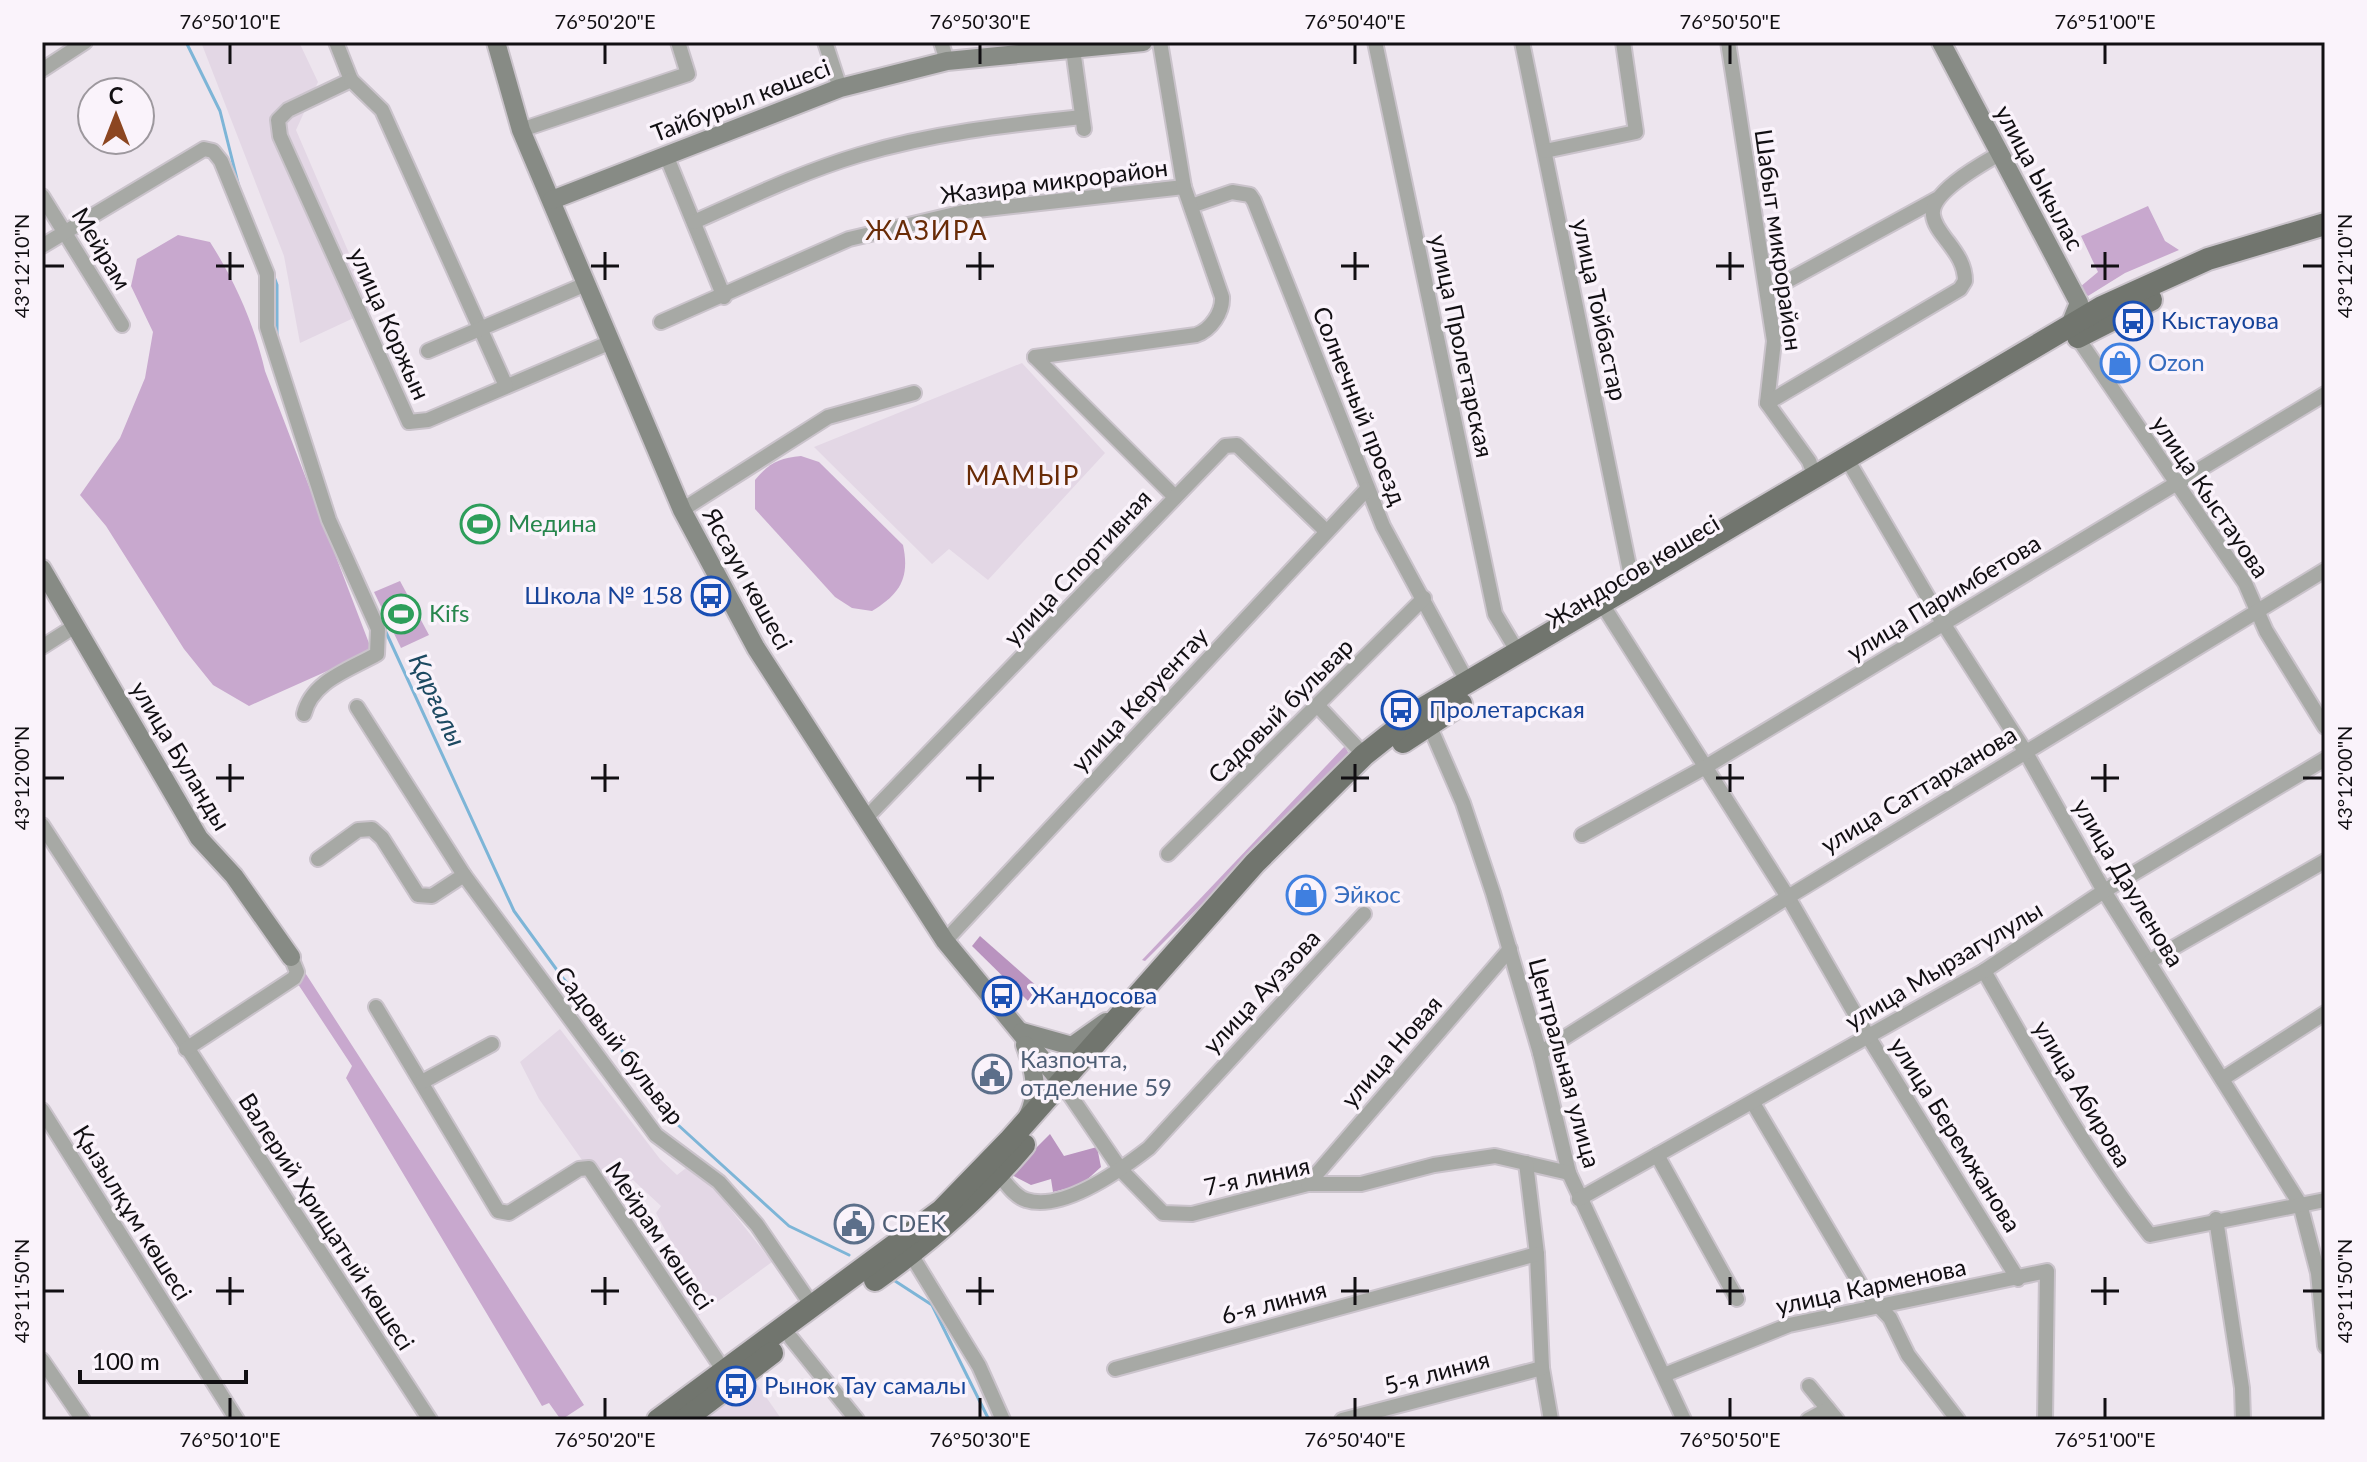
<svg xmlns="http://www.w3.org/2000/svg" width="2367" height="1462" viewBox="0 0 2367 1462" font-family="Lato,sans-serif">
  <rect width="100%" height="100%" fill="#ede5ee"/>
  <g fill="#e3d7e5">
    <path d="M201,42H299L318,82L296,130L373,309L300,343L284,256Z"/>
    <path d="M1022,363L1105,453L988,580L949,549L932,564L814,447Z"/>
    <path d="M560,1029L660,1159L677,1175L686,1168L717,1192L772,1262L694,1319L667,1285L686,1269L656,1213L661,1206L633,1180L606,1194L539,1099L520,1062Z"/>
    <path d="M753,1378L782,1420H668Z"/>
  </g>
  <g fill="#c8a8ce">
    <path d="M2148,206L2165,241L2179,250L2125,273L2088,296L2080,287L2098,272L2081,236Z"/>
    <path d="M178,235L210,242C236,283 254,324 265,371L372,651L249,706L213,685L184,649L106,526L80,495L120,438L145,378L153,332L131,286L137,259Z"/>
    <path d="M801,456L819,462L903,545C910,578 900,594 872,611L852,608L835,597L755,509V480C769,463 779,458 801,456Z"/>
    <path d="M400,581L429,635L401,648L374,592Z"/>
    <path d="M1345,746L1350,756L1145,961L1142,960Z"/>
    <path d="M304,971L584,1405L561,1420L549,1403L542,1406L346,1078L352,1066L294,978L297,972Z"/>
  </g>
  <g fill="#b993bf">
    <path d="M980,936L1040,989L1028,1001L972,946Z"/>
    <path d="M1050,1134L1064,1156L1097,1147L1101,1167L1081,1185L1053,1192L1051,1179L1031,1185L1010,1174Z"/>
  </g>
  <g fill="none" stroke-linecap="round" stroke-linejoin="round">
    <g stroke="#7db5d7" stroke-width="3">
      <path d="M186,42L220,111L239,187"/>
      <path d="M260,238L277,285V339"/>
      <path d="M340,528L371,597"/>
      <path d="M385,630L514,911L562,977L611,1035L666,1114L789,1226L849,1255"/>
      <path d="M892,1279L932,1305L989,1420"/>
    </g>
    <g stroke="#cac3cb" stroke-width="18">
      <g id="street">
        <path d="M336,42L351,80"/>
        <path d="M825,42L840,88"/>
        <path d="M941,42L947,61"/>
        <path d="M1375,42L1495,614L1519,654"/>
        <path d="M1522,42L1633,586"/>
        <path d="M1728,42L1774,341L1767,403L1809,461L1815,477"/>
        <path d="M1073,49L1084,129"/>
        <path d="M42,70L85,42"/>
        <path d="M351,80L288,110L278,120L280,136L409,422L428,420L611,342"/>
        <path d="M351,80L382,110L506,386"/>
        <path d="M521,130L688,74L678,42"/>
        <path d="M1545,151L1636,132L1623,42"/>
        <path d="M666,155L724,297"/>
        <path d="M42,196L122,325"/>
        <path d="M1191,206L1232,192L1250,195L1254,201L1383,526L1468,683"/>
        <path d="M694,222C748,198 802,172 859,155C932,133 1006,125 1082,117"/>
        <path d="M42,246L204,149L213,151L221,161L267,274V327L329,520L378,629L377,654C349,670 312,681 304,714"/>
        <path d="M1767,292L1937,199"/>
        <path d="M661,322L849,239L968,211L1184,187"/>
        <path d="M2077,337L2245,583L2266,631L2325,727"/>
        <path d="M428,351L586,284"/>
        <path d="M1035,357L1196,335C1211,330 1223,312 1222,297L1184,187L1160,42"/>
        <path d="M1035,357L1175,497"/>
        <path d="M1767,403L1960,289L1965,281C1965,265 1957,254 1948,242C1942,234 1934,225 1933,215C1930,192 1982,164 1999,154"/>
        <path d="M1847,459L1943,623L2025,751L2104,891L2300,1204L2318,1273L2325,1346"/>
        <path d="M682,510L828,417L914,393"/>
        <path d="M1602,604L1788,897L1869,1038L2018,1279"/>
        <path d="M42,647L75,626"/>
        <path d="M1318,706L1364,755"/>
        <path d="M1427,720L1463,803L1493,893L1540,1053L1569,1173L1684,1420"/>
        <path d="M866,818L1225,446L1237,445L1326,531"/>
        <path d="M42,825L430,1420"/>
        <path d="M1582,835L1707,766L2325,394"/>
        <path d="M1168,854L1424,598"/>
        <path d="M318,859L358,830L372,829L382,838L418,895L432,896L464,875L357,707"/>
        <path d="M464,875L656,1135L719,1182L757,1225L813,1307"/>
        <path d="M945,941L1367,489"/>
        <path d="M2150,961L2325,861"/>
        <path d="M1984,971C2036,1062 2085,1152 2150,1235L2325,1200"/>
        <path d="M376,1007L498,1211L509,1213L579,1169L589,1168L724,1371"/>
        <path d="M186,1049L294,978L297,972L291,957"/>
        <path d="M1540,1053L1788,897L2325,570"/>
        <path d="M2222,1079L2325,1013"/>
        <path d="M422,1082L492,1044"/>
        <path d="M1061,1082L1121,1170L1163,1213L1192,1214L1308,1184H1361L1434,1165L1495,1156L1569,1173"/>
        <path d="M1753,1103L1863,1289L1890,1318L1908,1355L1958,1420"/>
        <path d="M42,1110L237,1420"/>
        <path d="M1657,1155L1737,1299"/>
        <path d="M1526,1163L1537,1254L1542,1368L1551,1420"/>
        <path d="M999,1175C1006,1183 1015,1197 1026,1200C1063,1212 1122,1169 1149,1148L1364,914"/>
        <path d="M1308,1184L1510,949"/>
        <path d="M1579,1199L1984,971L2104,891L2325,759"/>
        <path d="M2216,1219L2242,1388L2243,1420"/>
        <path d="M907,1248L979,1366L1003,1420"/>
        <path d="M791,1338L857,1420"/>
        <path d="M42,1360L83,1420"/>
        <path d="M1115,1369L1537,1254"/>
        <path d="M1664,1375L1789,1325L2047,1271L2045,1420"/>
        <path d="M1809,1386L1837,1420"/>
        <path d="M1342,1420L1542,1368"/>
        <path d="M1808,1420L1828,1409"/>
      </g>
    </g>
    <g stroke="#cac3cb" stroke-width="22">
      <g id="secondary">
        <path d="M496,42L521,130L682,510L756,648L945,941L1061,1082"/>
        <path d="M1941,42L2079,303L2070,325L2073,331"/>
        <path d="M552,200L840,88L947,61L1143,42"/>
        <path d="M42,569L199,838L234,876L291,957"/>
        <path d="M1022,1032L1072,1046L1106,1022"/>
        <path d="M1025,1045C1034,1069 1040,1092 1028,1116"/>
      </g>
    </g>
    <g stroke="#cac3cb" stroke-width="26">
      <g id="primary">
        <path d="M2078,337L2151,300"/>
        <path d="M1403,742L1461,704"/>
        <path d="M875,1280C930,1241 980,1197 1024,1145"/>
        <path d="M658,1420L942,1210L1009,1141L1255,863L1364,755L1422,709L2102,307L2208,259L2325,224"/>
        <path d="M684,1420L772,1353"/>
      </g>
    </g>
    <use href="#street" stroke="#a7a9a5" stroke-width="14"/>
    <use href="#secondary" stroke="#878b85" stroke-width="18"/>
    <use href="#primary" stroke="#71756e" stroke-width="22"/>
  </g>
  <path fill="none" stroke="#110f12" stroke-width="3" d="M230,44V64M605,44V64M980,44V64M1355,44V64M1730,44V64M2105,44V64M230,252V280M605,252V280M980,252V280M1355,252V280M1730,252V280M2105,252V280M44,266H64M216,266H244M591,266H619M966,266H994M1341,266H1369M1716,266H1744M2091,266H2119M2303,266H2323M230,764V792M605,764V792M980,764V792M1355,764V792M1730,764V792M2105,764V792M44,778H64M216,778H244M591,778H619M966,778H994M1341,778H1369M1716,778H1744M2091,778H2119M2303,778H2323M230,1277V1305M605,1277V1305M980,1277V1305M1355,1277V1305M1730,1277V1305M2105,1277V1305M44,1291H64M216,1291H244M591,1291H619M966,1291H994M1341,1291H1369M1716,1291H1744M2091,1291H2119M2303,1291H2323M230,1398V1418M605,1398V1418M980,1398V1418M1355,1398V1418M1730,1398V1418M2105,1398V1418"/>
  <defs>
    <g id="bus-ring" transform="scale(2)"><circle r="9.5" fill="#faf3fb" stroke="#1a4fb4" stroke-width="1.5"/><path d="M-5-6H5V4H4V6H2V4H-2V6H-4V4H-5ZM-3.5-4V0h7V-4ZM-3.5 1.2v1.5H-2V1.2ZM2 1.2v1.5H3.5V1.2Z" fill="#1a4fb4"/></g>
    <g id="shop-ring" transform="scale(2)"><circle r="9.5" fill="#faf3fb" stroke="#3f7fe0" stroke-width="1.5"/><path d="M-5-2.5h2.3a2.7 3.5 0 0 1 5.4 0H5L5.5 6h-11ZM-1.5-2.5h3a1.5 2.3 0 0 0-3 0Z" fill="#3f7fe0"/></g>
    <g id="stadium-ring" transform="scale(2)"><circle r="9.5" fill="#faf3fb" stroke="#2e9e5b" stroke-width="1.5"/><path d="M0-5a6.5 5 0 1 0 0 10a6.5 5 0 1 0 0-10ZM-3.5-1.8h7v3.6h-7Z" fill="#2e9e5b"/></g>
    <g id="civic-ring" transform="scale(2)"><circle r="9.5" fill="#faf3fb" stroke="#5c6f8a" stroke-width="1.5"/><path d="M-.6-6.5H3V-4.5H.6V-3L4-1V1h2V6H-6V1h2V-1L-.6-3ZM-1.2 2.5V6h2.4V2.5Z" fill="#5c6f8a"/></g>
  </defs>
  <g fill-rule="evenodd">
    <use href="#bus-ring" x="2133" y="321"/>
    <use href="#shop-ring" x="2120" y="363"/>
    <use href="#stadium-ring" x="480" y="524"/>
    <use href="#bus-ring" x="711" y="596"/>
    <use href="#stadium-ring" x="401" y="614"/>
    <use href="#bus-ring" x="1401" y="710"/>
    <use href="#shop-ring" x="1306" y="895"/>
    <use href="#bus-ring" x="1002" y="996"/>
    <use href="#civic-ring" x="992" y="1074"/>
    <use href="#civic-ring" x="854" y="1224"/>
    <use href="#bus-ring" x="736" y="1386"/>
  </g>
  <g text-anchor="middle" stroke-width="7" stroke-linejoin="round" paint-order="stroke">
    <g font-size="24" fill="#110f12" stroke="#faf3fb">
      <text transform="translate(741 101) rotate(-21)" y="8">Тайбурыл көшесі</text>
      <text transform="translate(2039 178) rotate(62)" y="8">улица Ыкылас</text>
      <text transform="translate(1054 182) rotate(-7)" y="8">Жазира микрорайон</text>
      <text transform="translate(1778 240) rotate(82)" y="8">Шабыт микрорайон</text>
      <text transform="translate(101 249) rotate(59)" y="8">Мейрам</text>
      <text transform="translate(1599 310) rotate(78)" y="8">улица Тойбастар</text>
      <text transform="translate(389 324) rotate(66)" y="8">улица Коржын</text>
      <text transform="translate(1461 346) rotate(78)" y="8">улица Пролетарская</text>
      <text transform="translate(1359 406) rotate(68)" y="8">Солнечный проезд</text>
      <text transform="translate(2210 497) rotate(56)" y="8">улица Кыстауова</text>
      <text transform="translate(1078 568) rotate(-47)" y="8">улица Спортивная</text>
      <text transform="translate(1633 572) rotate(-31)" y="8">Жандосов көшесі</text>
      <text transform="translate(747 579) rotate(61)" y="8">Яссауи көшесі</text>
      <text transform="translate(1944 598) rotate(-31)" y="8">улица Паримбетова</text>
      <text transform="translate(1140 700) rotate(-47)" y="8">улица Керуентау</text>
      <text transform="translate(1281 711) rotate(-45)" y="8">Садовый бульвар</text>
      <text transform="translate(180 756) rotate(59)" y="8">улица Буланды</text>
      <text transform="translate(1919 790) rotate(-31)" y="8">улица Саттарханова</text>
      <text transform="translate(2128 883) rotate(59)" y="8">улица Дауленова</text>
      <text transform="translate(1944 966) rotate(-31)" y="8">улица Мырзагулулы</text>
      <text transform="translate(1262 992) rotate(-47)" y="8">улица Ауэзова</text>
      <text transform="translate(619 1046) rotate(52)" y="8">Садовый бульвар</text>
      <text transform="translate(1392 1052) rotate(-49)" y="8">улица Новая</text>
      <text transform="translate(1564 1063) rotate(75)" y="8">Центральная улица</text>
      <text transform="translate(2082 1094) rotate(59)" y="8">улица Абирова</text>
      <text transform="translate(1955 1135) rotate(58)" y="8">улица Беремжанова</text>
      <text transform="translate(1257 1177) rotate(-12)" y="8">7-я линия</text>
      <text transform="translate(132 1213) rotate(58)" y="8">Қызылқұм көшесі</text>
      <text transform="translate(326 1222) rotate(57)" y="8">Валерий Хрищатый көшесі</text>
      <text transform="translate(659 1236) rotate(56)" y="8">Мейрам көшесі</text>
      <text transform="translate(1871 1287) rotate(-12)" y="8">улица Карменова</text>
      <text transform="translate(1274 1303) rotate(-15)" y="8">6-я линия</text>
      <text transform="translate(1437 1373) rotate(-15)" y="8">5-я линия</text>
    </g>
    <g font-size="24" fill="#164399" stroke="#faf3fb" text-anchor="start">
      <text x="2161" y="329">Кыстауова</text>
      <text x="683" y="604" text-anchor="end">Школа № 158</text>
      <text x="1429" y="718">Пролетарская</text>
      <text x="1030" y="1004">Жандосова</text>
      <text x="764" y="1394">Рынок Тау самалы</text>
    </g>
    <g font-size="24" fill="#366cbe" stroke="#faf3fb" text-anchor="start">
      <text x="2148" y="371">Ozon</text>
      <text x="1334" y="903">Эйкос</text>
    </g>
    <g font-size="24" fill="#27864d" stroke="#faf3fb" text-anchor="start">
      <text x="508" y="532">Медина</text>
      <text x="429" y="622">Kifs</text>
    </g>
    <g font-size="24" fill="#4e5e75" stroke="#faf3fb" text-anchor="start">
      <text x="1020" y="1068">Казпочта,<tspan x="1020" dy="28">отделение 59</tspan></text>
      <text x="882" y="1232">CDEK</text>
    </g>
    <g font-size="26" letter-spacing="2" fill="#692b06" stroke="#faf3fb">
      <text x="927" y="240">ЖАЗИРА</text>
      <text x="1023" y="485">МАМЫР</text>
    </g>
    <g font-size="26" font-style="italic" fill="#1c4961" stroke="#faf3fb">
      <text transform="translate(437 700) rotate(65)" y="9">Қарғалы</text>
    </g>
  </g>
  <rect width="2367" height="1462" fill="none" stroke="#faf3fb" stroke-width="88"/>
  <g transform="translate(116 116)"><circle r="38" fill="#faf3fb" stroke="#9d989e" stroke-width="2"/>
  <path d="M0-6L14 30L0 20L-14 30Z" fill="#8c4621"/>
  <text y="-12" font-size="22" font-weight="bold" text-anchor="middle" fill="#110f12">С</text>
  </g>
  <path d="M80 1370v12h166v-12" fill="none" stroke="#110f12" stroke-width="4"/>
  <text x="92" y="1370" font-size="24" fill="#110f12" stroke="#faf3fb" stroke-width="6" paint-order="stroke">100 m</text>
  <rect x="44" y="44" width="2279" height="1374" fill="none" stroke="#110f12" stroke-width="3"/>
  <g font-size="20" text-anchor="middle" fill="#110f12">
    <text x="230" y="29">76°50'10"E</text>
    <text x="605" y="29">76°50'20"E</text>
    <text x="980" y="29">76°50'30"E</text>
    <text x="1355" y="29">76°50'40"E</text>
    <text x="1730" y="29">76°50'50"E</text>
    <text x="2105" y="29">76°51'00"E</text>
    <text transform="translate(22 266) rotate(-90)" y="7">43°12'10"N</text>
    <text transform="translate(2345 266) rotate(-90)" y="7">43°12'10"N</text>
    <text transform="translate(22 778) rotate(-90)" y="7">43°12'00"N</text>
    <text transform="translate(2345 778) rotate(-90)" y="7">43°12'00"N</text>
    <text transform="translate(22 1291) rotate(-90)" y="7">43°11'50"N</text>
    <text transform="translate(2345 1291) rotate(-90)" y="7">43°11'50"N</text>
    <text x="230" y="1447">76°50'10"E</text>
    <text x="605" y="1447">76°50'20"E</text>
    <text x="980" y="1447">76°50'30"E</text>
    <text x="1355" y="1447">76°50'40"E</text>
    <text x="1730" y="1447">76°50'50"E</text>
    <text x="2105" y="1447">76°51'00"E</text>
  </g>
</svg>
